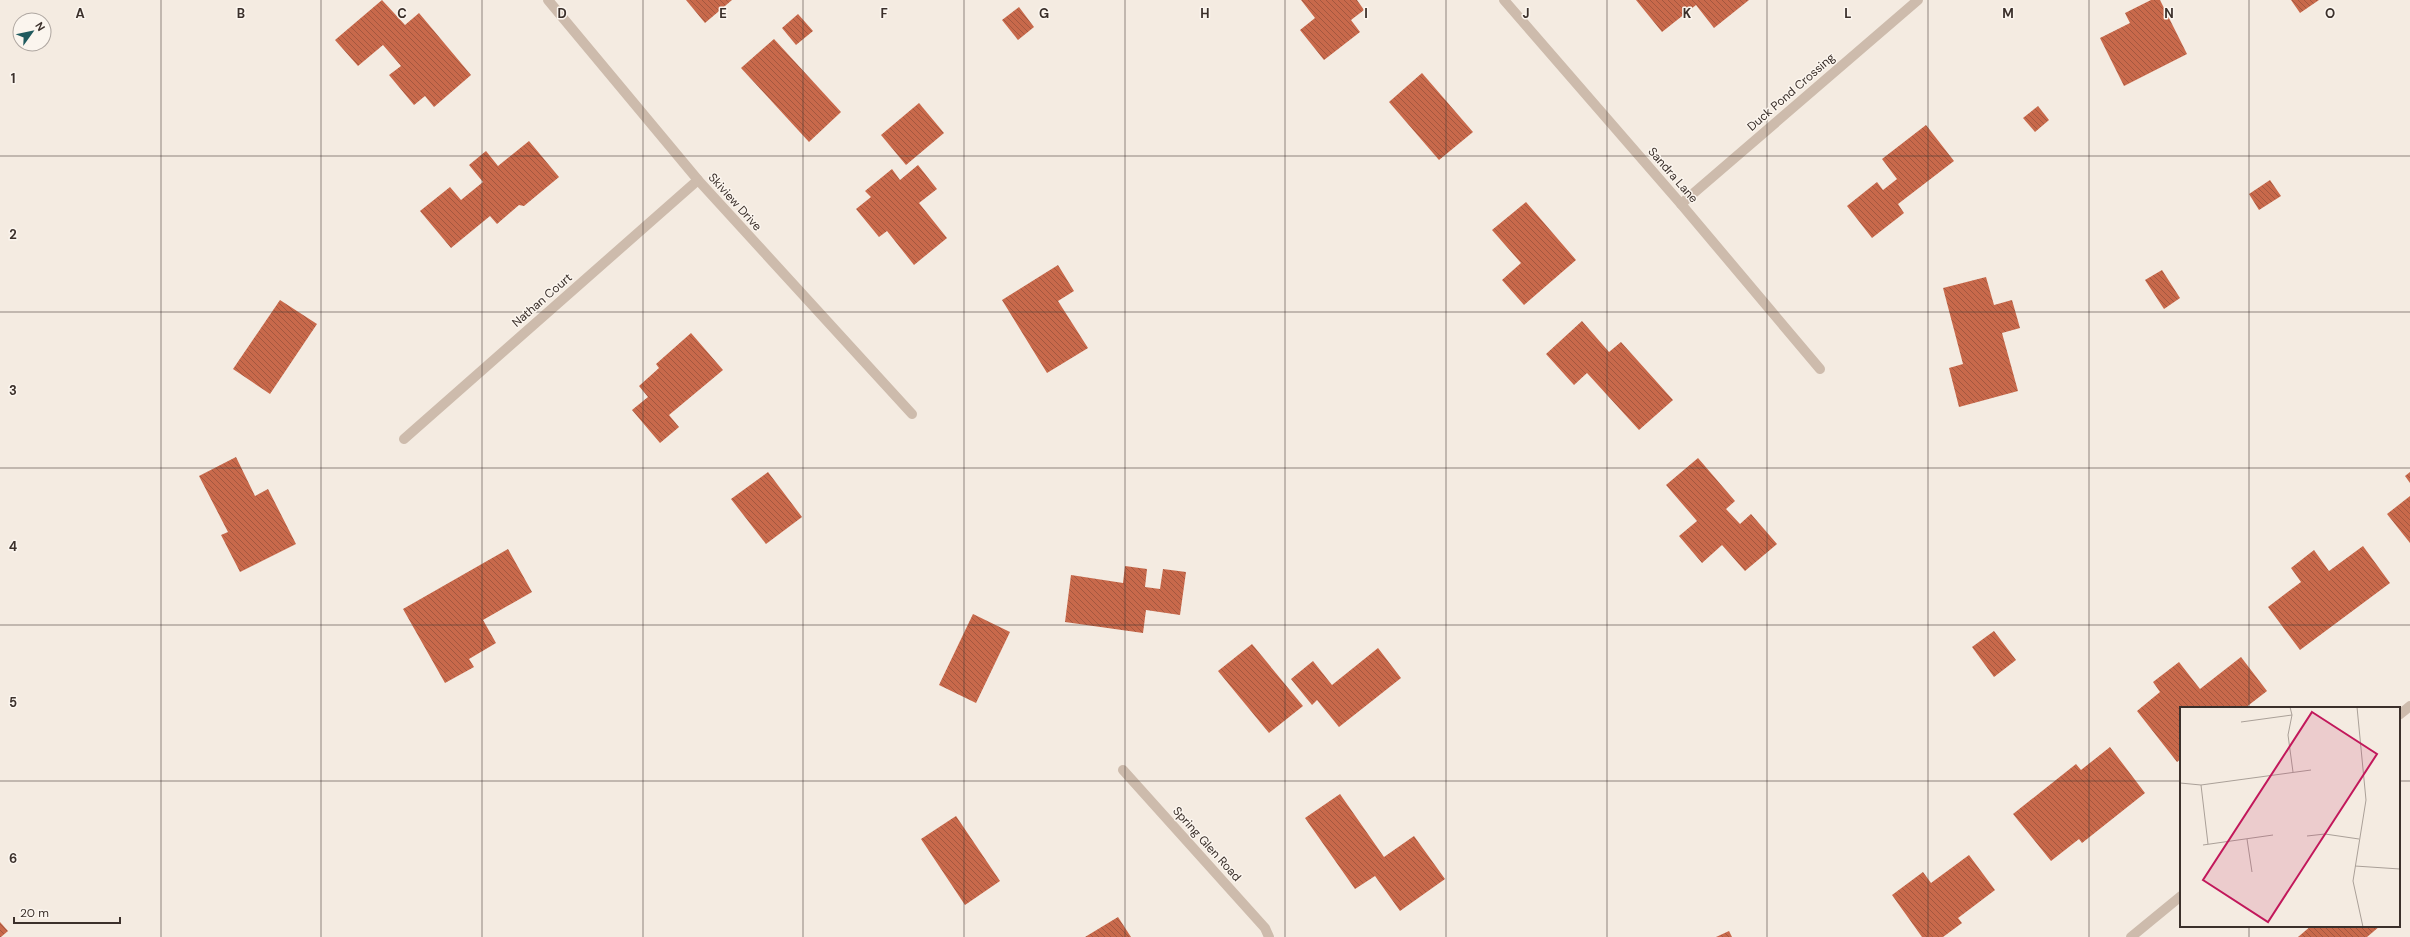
<svg xmlns="http://www.w3.org/2000/svg" width="2410" height="937" viewBox="0 0 2410 937" font-family="'DM Sans',sans-serif">
  <defs>
    <pattern id="building-back-hatch" width="6" height="6" patternUnits="userSpaceOnUse"><rect width="6" height="6" fill="#c8694b"/><path d="M-1 5l2 2M0 0l6 6M5-1l2 2" fill="none" stroke="#a4573f"/></pattern>
  </defs>
  <rect width="100%" height="100%" fill="#f4ebe1"/>
  <g fill="url(#building-back-hatch)">
    <path d="M382,0L405,25L419,13L471,75L434,107L425,96L414,105L389,75L401,66L383,45L358,66L335,40Z"/>
    <path d="M686,0H732L705,23Z"/>
    <path d="M1301,0H1357L1364,10L1351,20L1360,32L1324,60L1300,30L1315,18Z"/>
    <path d="M1636,0H1749L1714,28L1696,5L1662,32Z"/>
    <path d="M2151,0H2160L2187,54L2124,86L2100,38L2130,23L2125,13Z"/>
    <path d="M2291,0H2319L2300,13Z"/>
    <path d="M1019,7L1034,27L1018,40L1002,20Z"/>
    <path d="M798,14L813,31L796,45L782,28Z"/>
    <path d="M774,39L841,112L809,142L741,68Z"/>
    <path d="M1422,73L1473,132L1439,160L1389,102Z"/>
    <path d="M919,103L944,133L906,165L881,135Z"/>
    <path d="M2038,106L2049,120L2035,132L2023,118Z"/>
    <path d="M1926,125L1954,161L1898,204L1904,213L1872,238L1847,206L1877,182L1883,190L1897,179L1882,159Z"/>
    <path d="M529,141L559,177L524,206L519,205L497,224L490,216L451,248L420,211L450,187L461,200L483,182L469,165L486,151L498,166Z"/>
    <path d="M918,165L937,189L919,203L947,238L914,265L887,231L879,237L856,209L871,197L865,191L892,169L900,180Z"/>
    <path d="M2270,180L2281,196L2259,210L2249,194Z"/>
    <path d="M1526,202L1576,260L1524,305L1502,280L1521,263L1492,230Z"/>
    <path d="M1058,265L1074,291L1058,301L1088,348L1047,373L1002,300Z"/>
    <path d="M2162,270L2180,298L2164,309L2145,280Z"/>
    <path d="M1986,277L1994,305L2012,300L2020,328L2002,333L2018,391L1959,407L1949,368L1963,364L1943,288Z"/>
    <path d="M280,300L317,324L270,394L233,369Z"/>
    <path d="M1582,321L1609,352L1621,342L1673,400L1639,430L1587,373L1574,385L1546,354Z"/>
    <path d="M691,333L723,370L669,415L679,427L660,443L632,410L648,397L639,386L659,368L656,364Z"/>
    <path d="M236,457L255,496L268,489L296,544L240,572L221,535L228,532L199,476Z"/>
    <path d="M1698,458L1735,501L1726,509L1740,524L1751,514L1777,544L1745,571L1722,545L1702,563L1679,536L1697,521L1666,485Z"/>
    <path d="M768,472L802,517L766,544L731,499Z"/>
    <path d="M2410,472V483L2405,476Z"/>
    <path d="M2410,496V543L2387,514Z"/>
    <path d="M2363,546L2390,583L2300,650L2268,607L2301,582L2291,568L2314,550L2329,571Z"/>
    <path d="M508,549L532,592L483,620L496,643L469,659L474,667L445,683L403,609Z"/>
    <path d="M1125,566L1147,569L1145,587L1160,589L1163,569L1186,572L1180,615L1146,610L1143,633L1065,622L1071,575L1123,583Z"/>
    <path d="M973,614L1010,632L976,703L939,685Z"/>
    <path d="M1994,631L2016,660L1994,677L1972,647Z"/>
    <path d="M1252,644L1303,706L1269,733L1218,671Z"/>
    <path d="M1378,648L1401,678L1339,727L1317,700L1312,705L1291,679L1313,661L1332,685Z"/>
    <path d="M2241,657L2267,691L2245,708H2181V759L2177,762L2137,711L2160,692L2153,682L2179,662L2200,689Z"/>
    <path d="M2110,747L2145,793L2082,843L2079,839L2051,861L2013,814L2076,764L2081,770Z"/>
    <path d="M1340,794L1384,857L1414,836L1445,879L1400,911L1375,876L1355,889L1305,818Z"/>
    <path d="M956,816L1000,881L965,905L921,839Z"/>
    <path d="M1969,855L1995,890L1958,918L1962,923L1943,937H1922L1892,895L1923,872L1931,883Z"/>
    <path d="M1118,917L1131,937H1085Z"/>
    <path d="M0,922L8,931L1,937H0Z"/>
    <path d="M2311,926H2380L2367,937H2298Z"/>
    <path d="M1729,931L1732,937H1716Z"/>
  </g>
  <g fill="none" stroke-linecap="round" stroke-linejoin="round">
    <g stroke="#cdbbac" stroke-width="10">
      <path d="M548,0L698,180L912,414"/>
      <path d="M1504,0L1681,204L1820,369"/>
      <path d="M1681,204L1918,0"/>
      <path d="M404,439L698,180"/>
      <path d="M2399,715L2410,706"/>
      <path d="M1123,770L1265,928L1269,937"/>
      <path d="M2131,937L2181,896"/>
    </g>
  </g>
  <path fill="none" stroke="#3b302b" stroke-width="1" stroke-opacity="0.55" d="M161,0V937M321,0V937M482,0V937M643,0V937M803,0V937M964,0V937M1125,0V937M1285,0V937M1446,0V937M1607,0V937M1767,0V937M1928,0V937M2089,0V937M2249,0V708M0,156H2410M0,312H2410M0,468H2410M0,625H2410M0,781H2181M2399,781H2410M2249,926V937"/>
  <g text-anchor="middle" stroke-width="3" stroke-linejoin="round" paint-order="stroke">
    <g font-size="12" fill="#3b302b" stroke="#fbf5ee">
      <text transform="translate(1791 92) rotate(-41)" y="4">Duck Pond Crossing</text>
      <text transform="translate(1673 175) rotate(49)" y="4">Sandra Lane</text>
      <text transform="translate(735 202) rotate(48)" y="4">Skiview Drive</text>
      <text transform="translate(542 300) rotate(-41)" y="4">Nathan Court</text>
      <text transform="translate(1207 844) rotate(48)" y="4">Spring Glen Road</text>
    </g>
  </g>
  <g transform="translate(2180 707)">
    <rect width="220" height="220" fill="#f4ebe1"/>
    <path fill="none" stroke="#aaa098" stroke-width="1" d="M110,0L112,8L108,28L113,65M177,0L186,93L173,174L183,220M61,15L112,8M0,76L21,78L131,63M21,78L28,137M127,129L145,127L179,132M67,132L72,165M23,138L93,128M175,159L220,162"/>
    <path fill="#c2185b" fill-opacity="0.15" stroke="#c2185b" stroke-width="2" d="M132,5L197,47L88,215L23,173Z"/>
    <rect width="220" height="220" fill="none" stroke="#3b302b" stroke-width="2"/>
  </g>
  <g font-size="13" text-anchor="middle" font-weight="bold" fill="#3b302b" stroke="#fbf5ee" stroke-width="3" stroke-linejoin="round" paint-order="stroke">
    <text x="80" y="18">A</text>
    <text x="241" y="18">B</text>
    <text x="402" y="18">C</text>
    <text x="562" y="18">D</text>
    <text x="723" y="18">E</text>
    <text x="884" y="18">F</text>
    <text x="1044" y="18">G</text>
    <text x="1205" y="18">H</text>
    <text x="1366" y="18">I</text>
    <text x="1526" y="18">J</text>
    <text x="1687" y="18">K</text>
    <text x="1848" y="18">L</text>
    <text x="2008" y="18">M</text>
    <text x="2169" y="18">N</text>
    <text x="2330" y="18">O</text>
    <text x="13" y="83">1</text>
    <text x="13" y="239">2</text>
    <text x="13" y="395">3</text>
    <text x="13" y="551">4</text>
    <text x="13" y="707">5</text>
    <text x="13" y="863">6</text>
  </g>
  <g transform="translate(32 32) rotate(57)"><circle r="19" fill="#fbf5ee" stroke="#aea6a0"/>
  <path d="M0-3L7 15L0 10L-7 15Z" fill="#1f5a5e"/>
  <text y="-6" font-size="11" font-weight="bold" text-anchor="middle" fill="#3b302b">N</text>
  </g>
  <path d="M14 917v6h106v-6" fill="none" stroke="#3b302b" stroke-width="2"/>
  <text x="20" y="917" font-size="12" fill="#3b302b" stroke="#fbf5ee" stroke-width="3" paint-order="stroke">20 m</text>
</svg>
